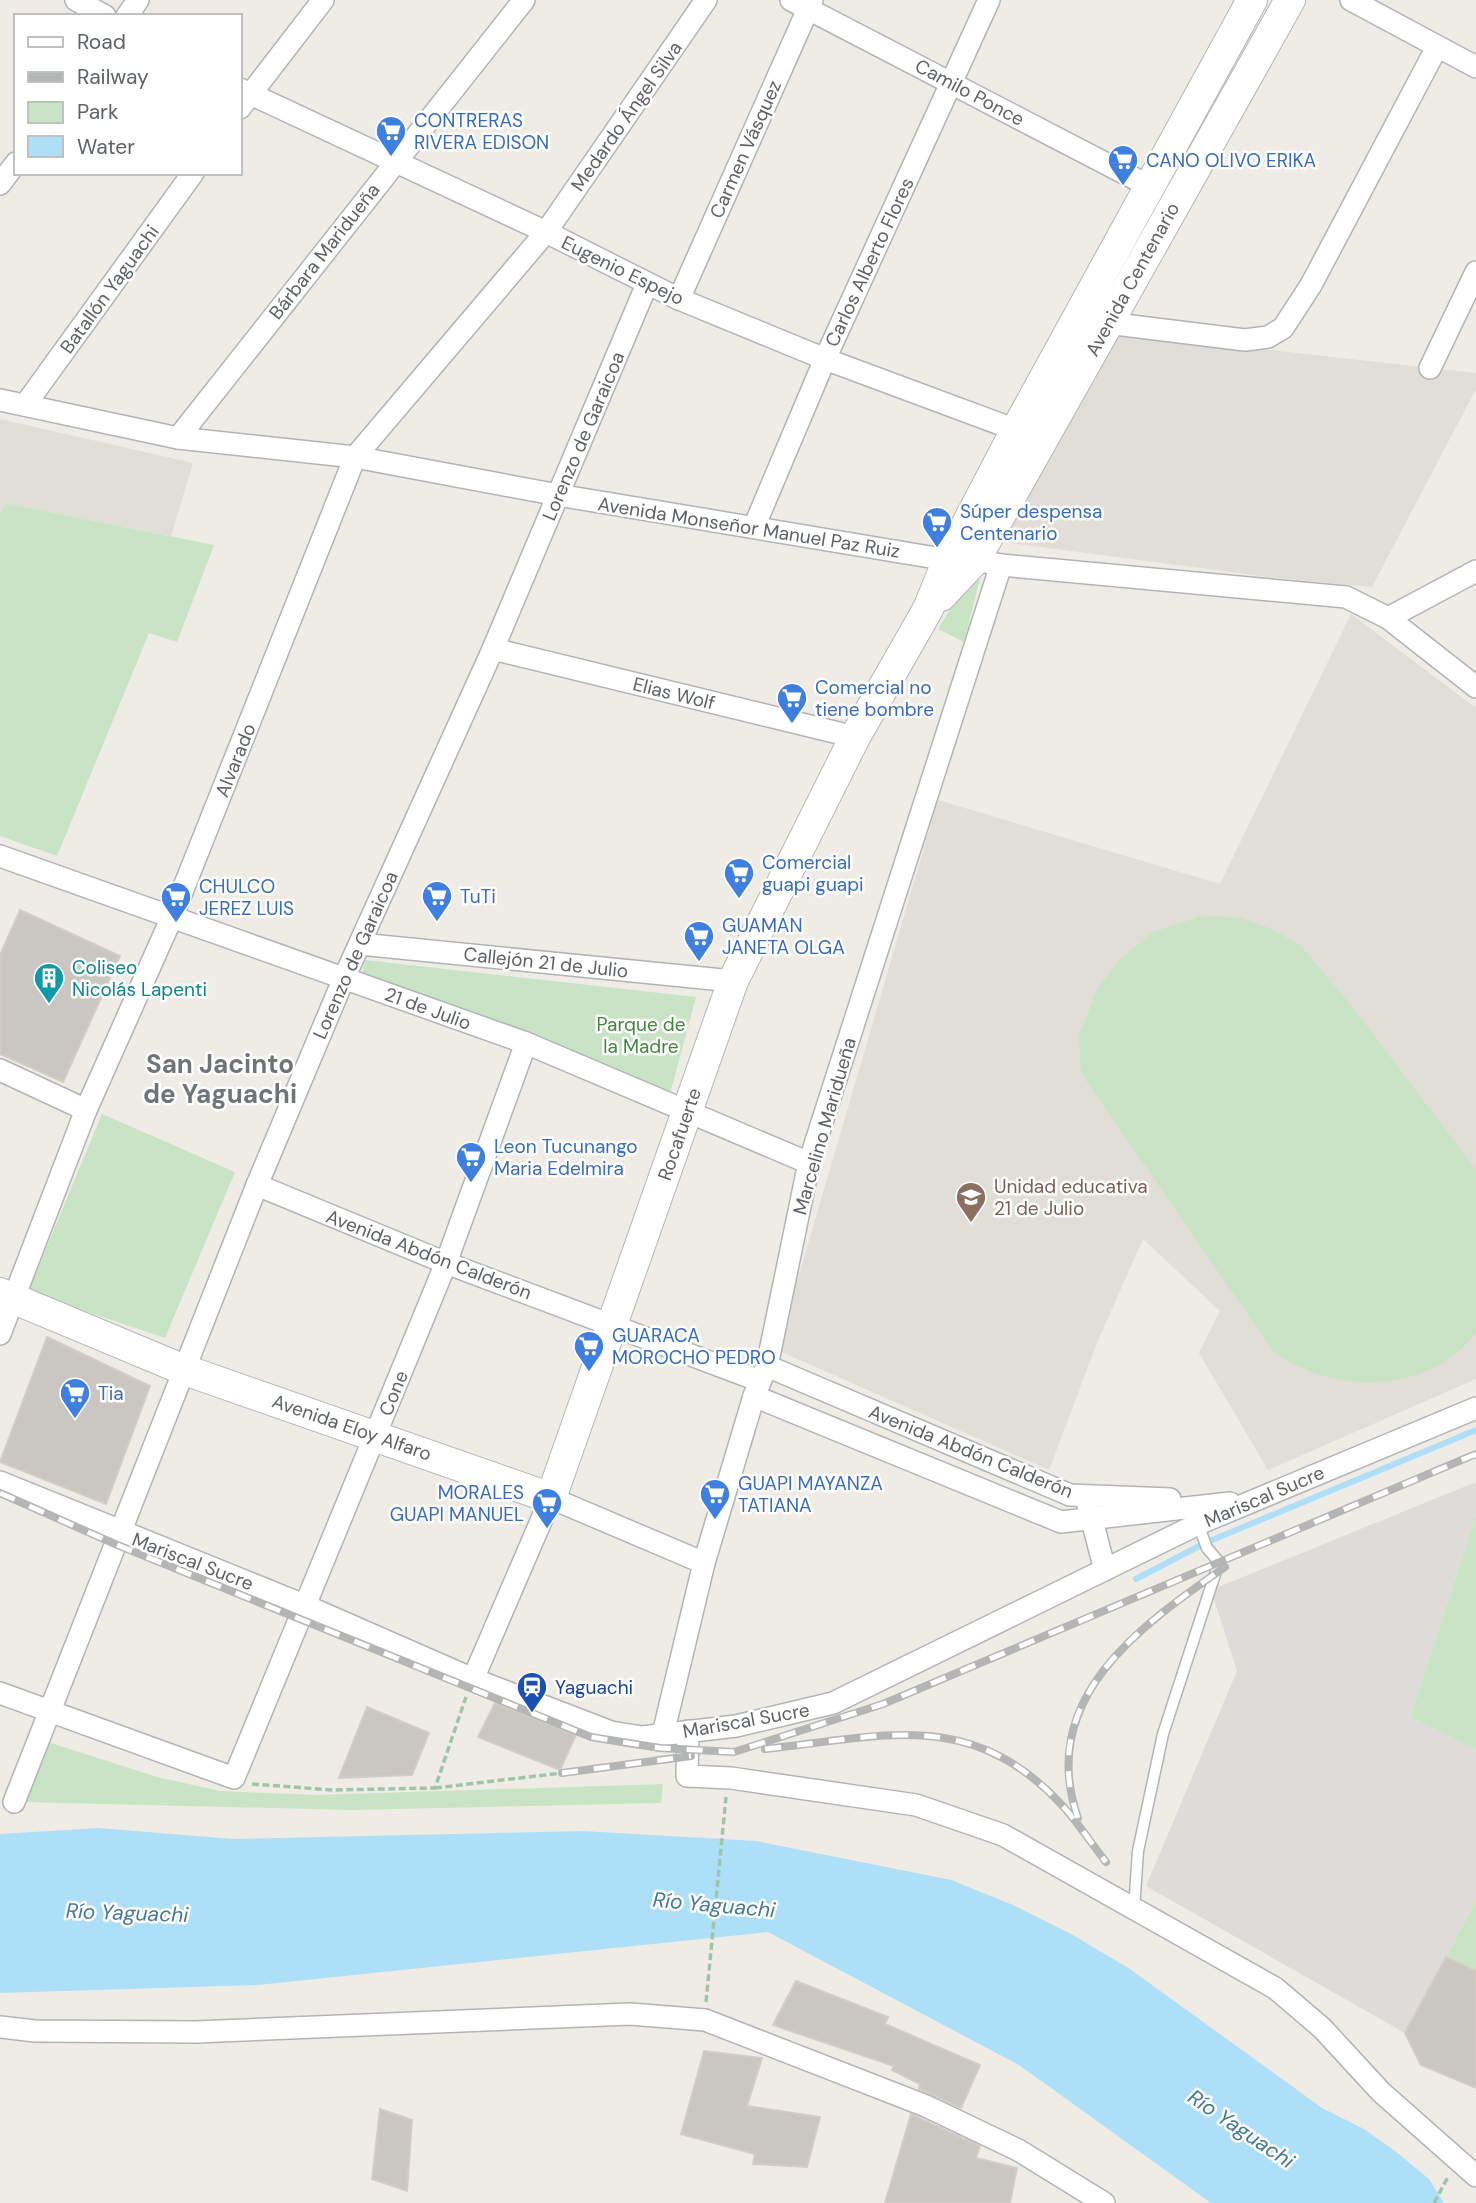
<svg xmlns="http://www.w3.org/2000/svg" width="1476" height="2203" viewBox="0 0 1476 2203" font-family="'DM Sans',sans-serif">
  <rect width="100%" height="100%" fill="#efece6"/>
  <path fill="#dedbd8" d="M1476,1482V1515L1410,1716L1476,1749V1901L1405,2033L1146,1886L1237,1671L1211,1590Z"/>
  <g fill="#e1ddd7">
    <path d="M1116,333L1476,373V389L1372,587L1276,578L1003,542Z"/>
    <path d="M0,419L193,463L171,536L5,503L0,513Z"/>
    <path d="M1351,614L1476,708V1379L1268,1470L1199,1353L1220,1311L1143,1239L1097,1343L1049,1470L777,1350L938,800L1220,884Z"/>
  </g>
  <g fill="#c8e4c5">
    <path d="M5,503L214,545L177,642L149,633L57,856L0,836V513Z"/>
    <path d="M972,575L980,579L964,642L938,629Z"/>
    <path d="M1205,915L1240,918L1272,929L1301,946L1355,1010L1476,1170V1332C1430,1396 1332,1395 1273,1351L1081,1073L1079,1037L1097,989L1121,958L1153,932Z"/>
    <path d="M365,960L696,997L670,1094L362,974Z"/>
    <path d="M102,1114L235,1172L165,1338L28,1292Z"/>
    <path d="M1476,1515V1749L1410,1717Z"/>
    <path d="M48,1742L157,1777L220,1791L317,1795L663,1784L661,1803L351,1810L25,1802Z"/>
    <path d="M1476,1901V1971L1446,1957Z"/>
  </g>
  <path fill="#addff8" d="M98,1828L234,1839L583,1831L756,1841L951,1880L1013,1905L1071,1934L1130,1969L1322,2108L1364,2129L1395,2151L1429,2179L1444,2203H1211L1019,2065L768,1932L258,1985L0,1993V1834Z"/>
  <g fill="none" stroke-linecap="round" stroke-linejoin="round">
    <path stroke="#addff8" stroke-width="6" d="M1136,1579L1205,1543L1476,1430"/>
  </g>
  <g fill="#cac7c2" stroke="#d3cdc5" stroke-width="2">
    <path d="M20,910L120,956L63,1082L0,1054V955Z"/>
    <path d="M47,1337L150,1386L106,1504L0,1462Z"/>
    <path d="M495,1703L576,1735L560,1770L478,1737Z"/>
    <path d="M367,1707L429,1733L412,1775L339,1778Z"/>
    <path d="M1446,1957L1476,1971V2088L1421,2065L1405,2033Z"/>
    <path d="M796,1981L888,2017L885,2024L980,2065L961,2108L919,2089L920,2084L892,2070L894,2066L773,2025Z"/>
    <path d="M704,2051L762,2058L747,2106L820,2117L807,2167L753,2164L755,2154L681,2134Z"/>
    <path d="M380,2109L412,2120L407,2191L372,2179Z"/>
    <path d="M911,2114L980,2146L976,2158L1017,2168L1010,2203H885Z"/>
  </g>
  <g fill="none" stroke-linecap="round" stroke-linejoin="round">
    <g stroke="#b1b4b7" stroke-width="13">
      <path id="lane" d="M1134,1909L1138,1851L1163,1734L1219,1562L1207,1548L1198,1524"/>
    </g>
    <g stroke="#b1b4b7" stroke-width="24">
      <g id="street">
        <path d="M76,0L105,16"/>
        <path d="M791,0L1149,186"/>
        <path d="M1351,0L1476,67"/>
        <path d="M127,16L138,0"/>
        <path d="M240,89L546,232L679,299L825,359L1016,430"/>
        <path d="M240,108L323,0"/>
        <path d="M0,184L16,163"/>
        <path d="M679,299L812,0"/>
        <path d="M1107,323L1245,340L1268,337L1283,328L1311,285L1437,47"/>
        <path d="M1430,368L1476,272"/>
        <path d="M0,400L178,438L355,457L558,495L948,560H975L1001,565L1346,597L1388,618L1476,687"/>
        <path d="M25,405L193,173"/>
        <path d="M178,438L524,0"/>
        <path d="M754,527L825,359L989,0"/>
        <path d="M1388,618L1476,571"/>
        <path d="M493,649L855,737"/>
        <path d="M0,856L526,1043L809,1163"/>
        <path d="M360,944L733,981"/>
        <path d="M0,1070L86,1110"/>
        <path d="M257,1185L446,1263L760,1381"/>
        <path d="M0,1334L86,1110L172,917L355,457L546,232L706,0"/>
        <path d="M767,1366L1070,1495L1170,1499"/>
        <path d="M754,1396L1061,1522L1230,1503"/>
        <path d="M0,1482L304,1605L473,1679L611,1732L642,1737L736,1726L833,1703L1198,1524L1476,1408"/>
        <path d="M1088,1505L1105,1570"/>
        <path d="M473,1679L551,1498L704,1563"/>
        <path d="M0,1693L234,1778L446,1263L526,1043"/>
        <path d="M688,1731L687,1776L731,1778L916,1805L1003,1835L1275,1988L1322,2028L1381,2092L1476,2176"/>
        <path d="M663,1734L704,1563L754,1396L767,1366L809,1163L1001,565"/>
        <path d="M14,1802L257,1185L344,978L493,649L647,284"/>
        <path d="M0,2027L35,2031L196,2032L630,2014L705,2020L926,2106L1018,2150L1104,2203"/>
      </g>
    </g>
    <g stroke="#b2b6b9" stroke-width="32">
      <g id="secondary">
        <path d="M941,596L975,560L1290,0"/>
        <path d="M0,1293L182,1369L551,1498L733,981L855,737L928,609L948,560L1016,430L1252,0"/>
      </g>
    </g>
    <g stroke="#9ec5a6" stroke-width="3.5" stroke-dasharray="7 3.5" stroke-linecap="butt">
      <path d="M252,1784L333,1790L435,1788L466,1697"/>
      <path d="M435,1788L562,1773"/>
      <path d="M706,2002L726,1797"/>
      <path d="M1434,2203L1448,2177"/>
    </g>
    <use href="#lane" stroke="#fff" stroke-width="10"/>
    <use href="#street" stroke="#fff" stroke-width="21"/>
    <use href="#secondary" stroke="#fff" stroke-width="30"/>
    <g stroke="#b4b5b5" stroke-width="8">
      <g id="rail">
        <path d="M0,1493L115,1544L591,1737L660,1748L734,1752L883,1704L1476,1454"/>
        <path d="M765,1749C881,1737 969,1707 1060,1803C1077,1821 1091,1843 1106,1862"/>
        <path d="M562,1773L691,1756"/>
        <path d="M1078,1818C1036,1699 1140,1626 1225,1567"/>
      </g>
    </g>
    <use href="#rail" stroke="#fff" stroke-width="5" stroke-dasharray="16" stroke-linecap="butt"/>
  </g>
  <defs>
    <g id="supermarket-pin" transform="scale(1.575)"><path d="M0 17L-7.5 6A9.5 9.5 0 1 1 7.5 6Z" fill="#3f7fe0" stroke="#fff"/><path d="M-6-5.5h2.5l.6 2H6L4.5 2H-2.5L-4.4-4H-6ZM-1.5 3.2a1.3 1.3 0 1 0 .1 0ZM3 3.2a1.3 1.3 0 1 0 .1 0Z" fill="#fff"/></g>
    <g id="building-pin" transform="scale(1.575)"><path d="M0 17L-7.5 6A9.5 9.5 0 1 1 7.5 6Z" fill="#0f9aa8" stroke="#fff"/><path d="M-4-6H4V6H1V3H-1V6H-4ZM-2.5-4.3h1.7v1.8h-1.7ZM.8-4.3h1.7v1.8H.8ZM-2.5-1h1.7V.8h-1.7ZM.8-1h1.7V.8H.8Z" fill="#fff"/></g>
    <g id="school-pin" transform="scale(1.575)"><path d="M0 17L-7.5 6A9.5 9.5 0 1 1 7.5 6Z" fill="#8d6e63" stroke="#fff"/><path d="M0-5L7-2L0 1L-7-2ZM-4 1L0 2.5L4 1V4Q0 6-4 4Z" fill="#fff"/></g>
    <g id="station-pin" transform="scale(1.575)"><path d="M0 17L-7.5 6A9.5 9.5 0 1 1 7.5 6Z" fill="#1a4fb4" stroke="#fff"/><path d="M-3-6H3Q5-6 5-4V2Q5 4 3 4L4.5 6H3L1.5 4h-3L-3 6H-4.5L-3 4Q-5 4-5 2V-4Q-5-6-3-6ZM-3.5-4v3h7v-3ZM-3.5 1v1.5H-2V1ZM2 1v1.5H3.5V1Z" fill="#fff"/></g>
  </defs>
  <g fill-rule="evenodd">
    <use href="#supermarket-pin" x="391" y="131"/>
    <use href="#supermarket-pin" x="1123" y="160"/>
    <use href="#supermarket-pin" x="937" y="522"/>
    <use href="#supermarket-pin" x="792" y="698"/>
    <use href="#supermarket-pin" x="739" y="873"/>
    <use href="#supermarket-pin" x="437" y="896"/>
    <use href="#supermarket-pin" x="176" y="897"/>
    <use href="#supermarket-pin" x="699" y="936"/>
    <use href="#building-pin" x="49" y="978"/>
    <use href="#supermarket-pin" x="471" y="1157"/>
    <use href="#school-pin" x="971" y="1197"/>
    <use href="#supermarket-pin" x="589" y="1346"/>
    <use href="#supermarket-pin" x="75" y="1393"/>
    <use href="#supermarket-pin" x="715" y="1494"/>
    <use href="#supermarket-pin" x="547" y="1503"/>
    <use href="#station-pin" x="532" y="1687"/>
  </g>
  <g text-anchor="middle" stroke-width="5" stroke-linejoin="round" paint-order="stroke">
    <g font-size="19" fill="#5e6265" stroke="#fff">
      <text transform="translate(970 92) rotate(28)" y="7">Camilo Ponce</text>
      <text transform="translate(626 116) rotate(-55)" y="7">Medardo Ángel Silva</text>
      <text transform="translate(745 149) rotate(-66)" y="7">Carmen Vásquez</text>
      <text transform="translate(324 251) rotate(-52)" y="7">Bárbara Maridueña</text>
      <text transform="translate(869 262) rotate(-65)" y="7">Carlos Alberto Flores</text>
      <text transform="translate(623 270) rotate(26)" y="7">Eugenio Espejo</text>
      <text transform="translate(1132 279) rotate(-61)" y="7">Avenida Centenario</text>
      <text transform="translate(109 289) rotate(-54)" y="7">Batallón Yaguachi</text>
      <text transform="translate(583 436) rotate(-67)" y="7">Lorenzo de Garaicoa</text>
      <text transform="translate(749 527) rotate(9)" y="7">Avenida Monseñor Manuel Paz Ruiz</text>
      <text transform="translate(674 693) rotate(14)" y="7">Elias Wolf</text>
      <text transform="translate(235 760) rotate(-68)" y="7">Alvarado</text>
      <text transform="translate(355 955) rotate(-66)" y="7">Lorenzo de Garaicoa</text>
      <text transform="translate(546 962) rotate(6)" y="7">Callejón 21 de Julio</text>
      <text transform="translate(428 1008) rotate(20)" y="7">21 de Julio</text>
      <text transform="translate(824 1126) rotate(-74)" y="7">Marcelino Maridueña</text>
      <text transform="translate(679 1134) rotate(-71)" y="7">Rocafuerte</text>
      <text transform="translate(429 1254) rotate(21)" y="7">Avenida Abdón Calderón</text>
      <text transform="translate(393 1393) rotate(-68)" y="7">Cone</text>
      <text transform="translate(352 1427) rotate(19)" y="7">Avenida Eloy Alfaro</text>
      <text transform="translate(971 1451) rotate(22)" y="7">Avenida Abdón Calderón</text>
      <text transform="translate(1264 1496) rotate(-23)" y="7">Mariscal Sucre</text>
      <text transform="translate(193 1561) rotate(21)" y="7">Mariscal Sucre</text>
      <text transform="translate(746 1720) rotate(-10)" y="7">Mariscal Sucre</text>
    </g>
    <g font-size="19" fill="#366cbe" stroke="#fff" text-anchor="start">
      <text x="414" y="127">CONTRERAS<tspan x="414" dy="22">RIVERA EDISON</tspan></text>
      <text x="1146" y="167">CANO OLIVO ERIKA</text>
      <text x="960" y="518">Súper despensa<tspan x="960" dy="22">Centenario</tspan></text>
      <text x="815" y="694">Comercial no<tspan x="815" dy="22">tiene bombre</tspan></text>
      <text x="762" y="869">Comercial<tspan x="762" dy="22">guapi guapi</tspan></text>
      <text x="199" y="893">CHULCO<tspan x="199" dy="22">JEREZ LUIS</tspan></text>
      <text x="460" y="903">TuTi</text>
      <text x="722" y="932">GUAMAN<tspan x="722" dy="22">JANETA OLGA</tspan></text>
      <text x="494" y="1153">Leon Tucunango<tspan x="494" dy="22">Maria Edelmira</tspan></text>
      <text x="612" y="1342">GUARACA<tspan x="612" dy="22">MOROCHO PEDRO</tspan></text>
      <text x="98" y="1400">Tia</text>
      <text x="738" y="1490">GUAPI MAYANZA<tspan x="738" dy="22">TATIANA</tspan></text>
      <text x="524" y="1499" text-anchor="end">MORALES<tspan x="524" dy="22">GUAPI MANUEL</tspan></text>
    </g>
    <g font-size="19" fill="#0d838f" stroke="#fff" text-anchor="start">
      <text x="72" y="974">Coliseo<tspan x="72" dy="22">Nicolás Lapenti</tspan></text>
    </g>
    <g font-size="19" fill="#42843e" stroke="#fff">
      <text x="641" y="1031">Parque de<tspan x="641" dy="22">la Madre</tspan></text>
    </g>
    <g font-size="19" fill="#785e54" stroke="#fff" text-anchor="start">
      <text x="994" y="1193">Unidad educativa<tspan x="994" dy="22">21 de Julio</tspan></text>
    </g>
    <g font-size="19" fill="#164399" stroke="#fff" text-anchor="start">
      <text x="555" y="1694">Yaguachi</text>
    </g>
    <g font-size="21" font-style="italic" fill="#447798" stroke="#fff">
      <text transform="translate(714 1905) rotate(5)" y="7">Río Yaguachi</text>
      <text transform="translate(127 1913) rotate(2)" y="7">Río Yaguachi</text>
      <text transform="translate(1241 2129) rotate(34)" y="7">Río Yaguachi</text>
    </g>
    <g font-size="26" font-weight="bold" fill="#6f7477" stroke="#fff">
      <text x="220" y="1073">San Jacinto<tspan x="220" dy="30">de Yaguachi</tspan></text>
    </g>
  </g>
  <rect x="14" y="14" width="228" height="161" fill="#ffffff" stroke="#bfc0c1" stroke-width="2"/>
  <rect x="28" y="37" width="35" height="10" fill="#ffffff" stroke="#bfc0c1" stroke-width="2"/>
  <text x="77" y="49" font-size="21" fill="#5e6265">Road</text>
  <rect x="28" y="72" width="35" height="10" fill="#b4b5b5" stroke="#bfc0c1" stroke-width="2"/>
  <text x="77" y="84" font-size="21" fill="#5e6265">Railway</text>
  <rect x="28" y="102" width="35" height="21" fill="#c8e4c5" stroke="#bfc0c1" stroke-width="2"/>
  <text x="77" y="119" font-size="21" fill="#5e6265">Park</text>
  <rect x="28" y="136" width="35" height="21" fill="#addff8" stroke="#bfc0c1" stroke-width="2"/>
  <text x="77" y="154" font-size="21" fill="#5e6265">Water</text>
</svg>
